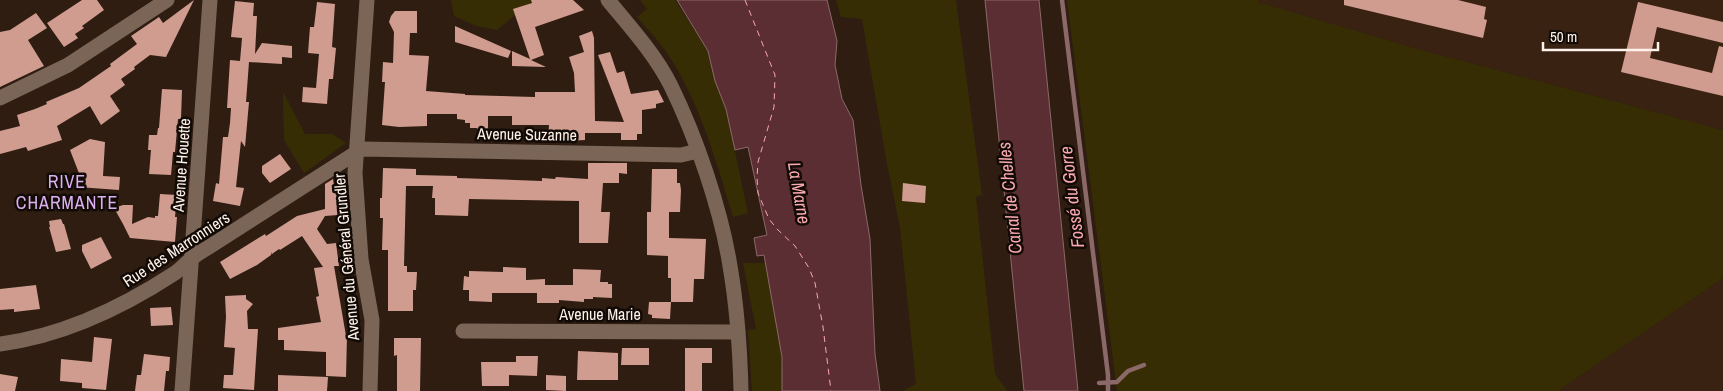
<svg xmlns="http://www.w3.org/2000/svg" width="1723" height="391" viewBox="0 0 1723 391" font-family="'Archivo Narrow',sans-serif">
  <rect width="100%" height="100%" fill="#2f1d12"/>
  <g fill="#392212">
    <path d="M1258,0H1723V130L1425,51L1258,2Z"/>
    <path d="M1723,278V391H1558Z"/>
  </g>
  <g fill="#372d05">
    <path d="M451,0H534L497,30L476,26L454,16Z"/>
    <path d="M640,0H675L708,51L715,81L726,109L748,213L733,217C717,163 701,107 671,59C662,44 648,30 637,17L647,9Z"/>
    <path d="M836,0H956L982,195L976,197L995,374L1007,391H903L916,384L900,227L887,164L862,19L841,17Z"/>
    <path d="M1067,0H1258V2L1425,51L1723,130V278L1558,391H1117Z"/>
    <path d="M283,92L305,134H332L346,143L304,173L284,140Z"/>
    <path d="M743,263H765C777,308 783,344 782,391H752L748,330L756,329Z"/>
  </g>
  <g fill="#5a2e32" stroke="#8c6969">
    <path d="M677,0H827L837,41L835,65L842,99L853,120L861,185L870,239L875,354L880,391H782V357L764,255L757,256L754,238L767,235L748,147L735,150L726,109L715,81L708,51Z"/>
    <path d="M985,0H1039L1078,391H1024Z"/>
  </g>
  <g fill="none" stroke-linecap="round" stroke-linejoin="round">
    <g stroke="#8c6969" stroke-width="4.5">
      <path d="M1062,0L1108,375V391"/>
      <path d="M1099,383L1117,382L1128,371L1144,365"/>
    </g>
    <path stroke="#f9a9af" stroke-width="1" stroke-dasharray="6 5" stroke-linecap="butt" d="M745,0L775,75L774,107L758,162L757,177L758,193L769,219L777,229L795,246L809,268L815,283L823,327L831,391"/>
  </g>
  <g fill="#d09c8f">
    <path d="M82,0H97L104,10L82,26L84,28L75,34L78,38L64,47L47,23Z"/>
    <path d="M194,0L166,57L150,55L134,67L135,69L121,79L125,85L110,96L120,111L101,125L90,106L57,126L62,140L28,151L26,147L0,154V131L20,126L17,115L35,109L47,104L46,102L79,88L111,66L110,64L137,44L131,36L159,17L163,23Z"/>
    <path d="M531,0H573L584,10L535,27L544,55L531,60L546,67L512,66V51L530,59L513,9L532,3Z"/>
    <path d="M1344,0H1458L1486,7L1484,19L1487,20L1483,38L1344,5Z"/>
    <path d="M235,1L254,3L253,16H257L255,54L262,43L292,46V58L282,57V64L249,62L246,102H249L245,147L241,141L236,187L244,188L240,206L213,201L216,183L219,184L223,137H228L230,123L231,108H227L230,60L240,61L242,38L231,37Z"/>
    <path d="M317,2L335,4L332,47L336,48L333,79H329L327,104L302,102L303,87L316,88L319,54L308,53L310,27H314Z"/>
    <path d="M1638,2L1723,22V43L1657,27L1650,58L1712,73L1719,46L1723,47V96L1621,72Z"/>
    <path d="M395,11H417V33H410L409,55L429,56L426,91L465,94V95L535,97V92H575L574,73L569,57L584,52L579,36L592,31L594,38L595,121L624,122L598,55L610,52L617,73L624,71L631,94L658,90L664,102L656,104V108L642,110V134H637V140H621V133H585V140L548,142L549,125H512V116H488V142L477,128H470V123H465V120L457,119V114H427V126L399,127L382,125L385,82H382L383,62L393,63L394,32L389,22L391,16Z"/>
    <path d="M36,13L47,28L28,40L44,66L0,87V32L10,30Z"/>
    <path d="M455,26L511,51L508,58L455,42Z"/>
    <path d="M162,89L182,90L181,119H178L175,152H173L171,175L149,174L151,150H148L149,135H157L158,128H159Z"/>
    <path d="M90,139L105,142L103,176L120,177L119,190L78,187L82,181L70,150Z"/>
    <path d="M280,154L291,169L270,183L262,173V166Z"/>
    <path d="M588,163H627V174L619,173V183H603L601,212H610L608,243H579V201L469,199L468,216L435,215V198H432L433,186H406L404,266H407V272H417L416,290H413V311H388V250H382L383,218H380V198H382L383,168L416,169V175L457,176V178L542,181V178L555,179L556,177L588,179Z"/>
    <path d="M652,169H677V183H680L681,190L680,212H669V238L706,239L704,279H694L693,302H671V278H668V256L647,255V212H651Z"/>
    <path d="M333,179L334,186H340L341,204L337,205L338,215L325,216L317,229L327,244L336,243L339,266H334L346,336H347L346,377L326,376V352L284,350V340H278V328L321,322L316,297L319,296L314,268L323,267L302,236L280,250L279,249L272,254V252L271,255L257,265L230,279L220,262L265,234L266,236L297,216L325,209V184Z"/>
    <path d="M903,183L926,186L925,203L902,201Z"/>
    <path d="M160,194L177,195L175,217H177L175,242L130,238L123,224L130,225L123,224L114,208L123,205H133L132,224L148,217L155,218V216H158Z"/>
    <path d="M61,219L63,224H64L71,249L56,252L49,227H50L49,221Z"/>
    <path d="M101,237L112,258L91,269L82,251V245Z"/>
    <path d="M503,267L526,268V280L545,279V285H573V269L601,270L600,282H608V284H612V298L593,297V299H584V302L559,300V303H537V293H492V302L469,301V290H463L464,276L469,277V271L503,272Z"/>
    <path d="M36,285L40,309L14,312V309L0,310V289Z"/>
    <path d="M246,295V299L253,304L247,311L248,329H258L254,390L223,388L224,375H233L235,348L224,347L226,317L225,296Z"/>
    <path d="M649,302H671L670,319L652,318V315L648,314Z"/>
    <path d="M171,307L173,325L151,326L150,308Z"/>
    <path d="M94,337L112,339L106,390L82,388V383L60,381L61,359L92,362Z"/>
    <path d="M394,338H421L420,391H397V355L394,356Z"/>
    <path d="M622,348H649V365H621Z"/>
    <path d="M685,348H712V363H702V391H685Z"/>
    <path d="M578,351L618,353V380H577Z"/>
    <path d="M144,354L170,357L169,371H166L164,391H135L137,375H141Z"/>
    <path d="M516,356H538L537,376L509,375V386H482L481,362H516Z"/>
    <path d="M0,374L18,377L15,391H0Z"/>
    <path d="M278,375L328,377L327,391H278Z"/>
    <path d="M546,375L566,376V391L546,390Z"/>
  </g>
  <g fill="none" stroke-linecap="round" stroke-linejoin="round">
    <g stroke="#7a6557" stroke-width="15">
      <path d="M367,0L355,173L361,259L372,320L370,391"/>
      <path d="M608,0C630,27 655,54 671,86C696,137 721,209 730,266C737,307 740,349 741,391"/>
      <path d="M0,98L68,65L167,0"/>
      <path d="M463,331L738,332"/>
      <path d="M0,344C62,336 123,307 175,273C181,269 185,264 190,260C195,255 202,251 209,247L362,149L681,155L698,151"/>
      <path d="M182,391L210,0"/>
    </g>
  </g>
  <g text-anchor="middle" stroke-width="5" stroke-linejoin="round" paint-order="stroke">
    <g font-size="16" fill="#fff2ea" stroke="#110a05">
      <text transform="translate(527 134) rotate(1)" y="6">Avenue Suzanne</text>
      <text transform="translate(181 165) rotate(-86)" y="6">Avenue Houette</text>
      <text transform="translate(176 249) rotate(-33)" y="6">Rue des Marronniers</text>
      <text transform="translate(346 257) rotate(-95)" y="6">Avenue du Général Grundler</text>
      <text x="600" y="320">Avenue Marie</text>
    </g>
    <g font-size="18" letter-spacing="1" fill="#dbb0f0" stroke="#110a05">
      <text x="67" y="188">RIVE<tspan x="67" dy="21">CHARMANTE</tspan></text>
    </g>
    <g font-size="18" font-style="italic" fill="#f9a9af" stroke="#110a05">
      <text transform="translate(799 193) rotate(80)" y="6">La Marne</text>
      <text transform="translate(1072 197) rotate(-97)" y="6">Fossé du Gorre</text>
      <text transform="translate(1010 198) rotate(-96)" y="6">Canal de Chelles</text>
    </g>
  </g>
  <path d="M1543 42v8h115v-8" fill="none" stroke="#fff2ea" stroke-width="2.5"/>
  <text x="1550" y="42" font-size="15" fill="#fff2ea" stroke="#110a05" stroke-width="4" paint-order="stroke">50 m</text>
</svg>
